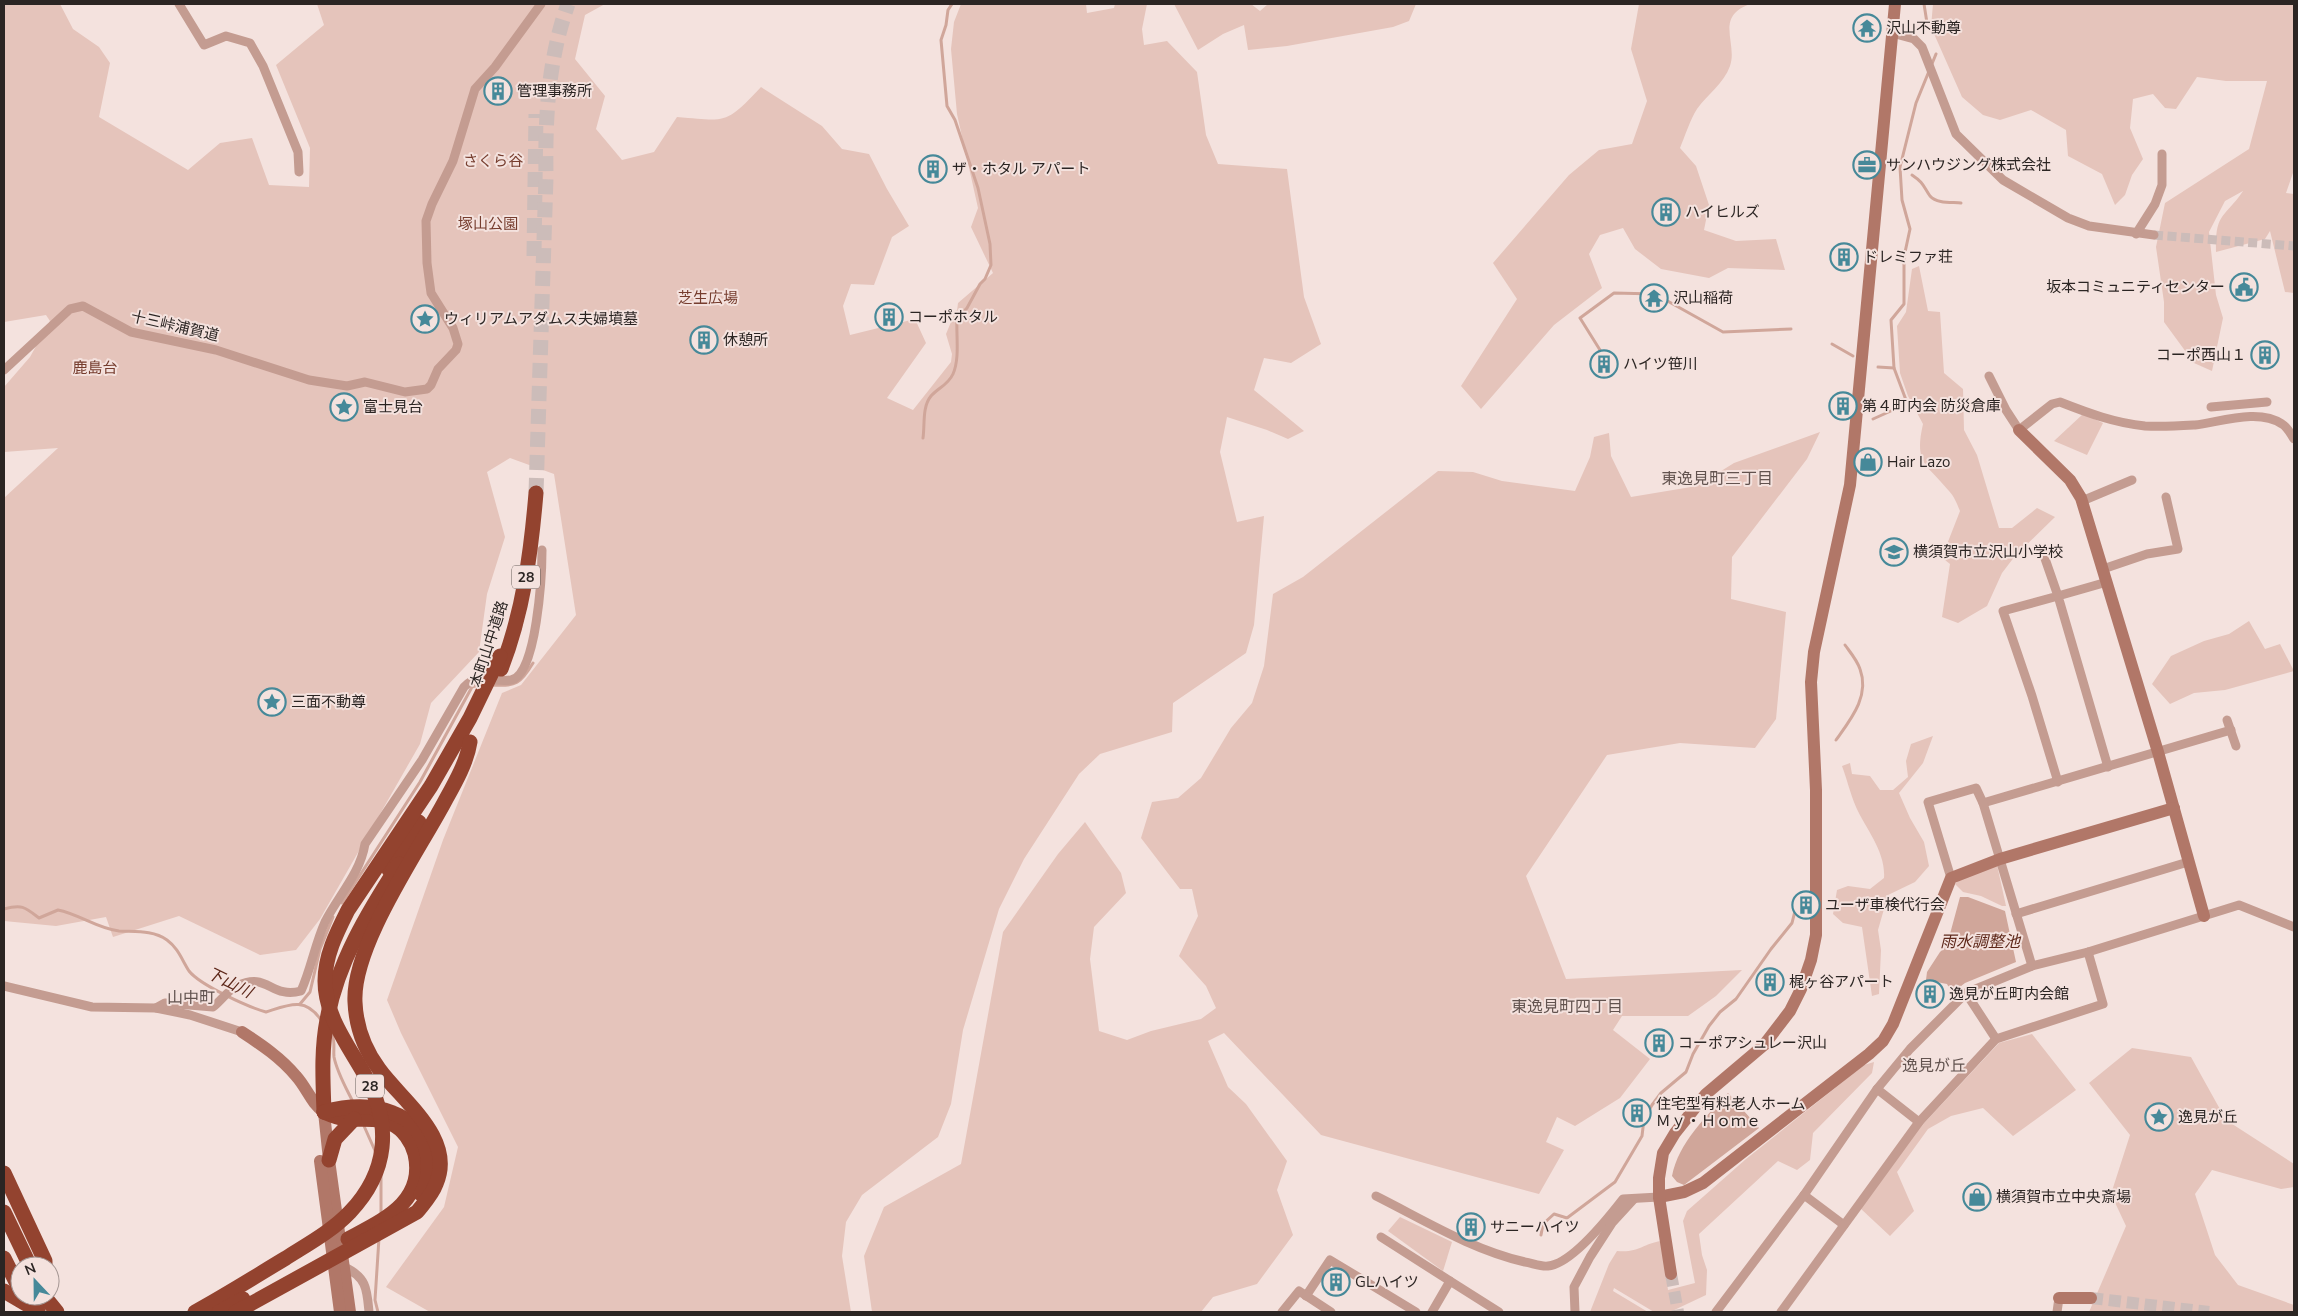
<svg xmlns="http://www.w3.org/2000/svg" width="2298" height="1316" viewBox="0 0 2298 1316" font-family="'Nunito Sans','Noto Sans JP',sans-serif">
  <rect width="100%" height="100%" fill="#f4e2de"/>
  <g fill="#e5c4bb">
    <path d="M4,4H60L73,29L99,47L110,63L99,117L188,170L220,143L252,138L269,185L309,187L310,148L276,65L324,25L317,4H605L585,15L575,59L605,96L596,129L622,160L654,152L677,117C728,121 725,125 761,87L822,126L842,149L869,154L887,189L909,226L892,237L874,285L851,284L843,306L850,335L915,319L926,343L887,398L913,410L951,362L952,354L946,334L956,310L957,311L958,303L993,273L971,227L978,208L957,114L951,49L954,22L961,4H1086L1087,13L1114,8L1115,4H1147L1142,29L1144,45L1167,41L1197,72L1206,135L1218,164L1287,169L1304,297L1321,344L1291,363L1264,358L1254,390L1304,431L1288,439L1267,430L1227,417L1220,452L1237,522L1264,516L1254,625L1246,653L1173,703L1172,732L1100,754L1079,774L1024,859L999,909L963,1030L951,1104L938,1137L862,1195L846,1222L842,1256L851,1312H430L386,1287L444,1207L458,1147L401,1033L387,1000L443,840L502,693L521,685L576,615L554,474L510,458L487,472L505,537L487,594L479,652L431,703L420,744L320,919L296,950L260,955L179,916L113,937L106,917L56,926L4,921V498L58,448L4,452V387L30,357L50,321L46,315L4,322Z"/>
    <path d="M1174,4H1251L1260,11L1268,4H1416L1409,21L1393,27L1287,46L1248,50L1244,25L1223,34L1198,50Z"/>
    <path d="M1639,4H1750C1714,17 1738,43 1730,66C1724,83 1707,95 1697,109C1690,120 1685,136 1680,148L1696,166L1709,205L1704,230L1736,241L1776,239L1785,270L1728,268L1709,278L1661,269L1635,249L1623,228L1600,235L1589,254L1602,288L1554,325L1481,409L1461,386L1517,299L1493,263L1569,175L1599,150L1632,144L1647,101L1631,49Z"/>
    <path d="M1933,4H2294V170L2286,193L2294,194V293L2285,292L2270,231L2265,239L2216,252C2215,212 2224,219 2243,191L2225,201L2209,232L2216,295L2223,318L2212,371L2194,363L2164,322V302L2156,247L2165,203L2249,149L2267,81H2226L2197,77L2176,109L2165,108L2153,94L2133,99L2130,128L2143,159L2132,175L2125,195L2115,205L2102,174L2068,156L2066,130L2031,110L2000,120L1983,115L1962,97L1931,27Z"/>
    <path d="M1919,266L1928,311L1940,312L1944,373L1963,389L1964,430L1977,455L1999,528H2012L2037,508L2055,517L2015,556L2002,573L1987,606L1958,623L1942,617L1950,564L1945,560L1944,552L1960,511C1957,504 1954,496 1949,491C1926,463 1914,464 1923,424L1908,396L1900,373L1897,326L1906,312L1912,269Z"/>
    <path d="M2083,414L2103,423L2087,455L2054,441Z"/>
    <path d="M1820,432L1807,459L1732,557L1731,599L1786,612L1776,719L1755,748L1680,743L1607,755L1526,876L1566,979L1742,970L1716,996L1688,1016H1622L1613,1030L1650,1059L1620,1098L1575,1126L1557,1117L1546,1142L1564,1150L1539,1194L1321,1135L1224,1033L1208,1041L1228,1087L1246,1104L1287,1161L1277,1190L1293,1235L1257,1284L1213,1297L1201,1312H872L864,1256L884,1207L961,1164L1003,932L1058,854L1085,822L1121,873L1126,893L1094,927L1090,959L1099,1031L1127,1040L1151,1031L1201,1019L1216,1008L1206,986L1179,956L1198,916L1192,889H1180L1141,838L1152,802L1178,798L1201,778L1231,728L1252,703L1264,666L1273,594L1303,577L1438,471L1473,472L1502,481L1575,491L1590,457L1594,437L1609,433L1611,456L1631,497L1697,486L1734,463Z"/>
    <path d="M2249,621L2265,649L2280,644L2294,671L2225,690L2194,693L2170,704L2152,684L2171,656L2204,641L2229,634Z"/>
    <path d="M1933,736L1923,763L1899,793L1910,818L1924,842L1929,866L1915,882L1888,895L1878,930L1881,950L1879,994L1872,996L1862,927L1843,923L1833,914L1837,890L1848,886L1870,889L1884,878C1886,852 1866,829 1856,807C1850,793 1847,779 1842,766L1850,763L1852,774L1870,776L1880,790H1893L1908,777L1906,761L1911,744Z"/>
    <path d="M1997,865L2006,906H2002L1981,896L1963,892L1955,884L1963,876Z"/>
    <path d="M2032,1034L2076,1090L2013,1136L1983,1108L1951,1116L1928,1129L1897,1172L1914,1211L1890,1236L1860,1208L1913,1135L1999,1043Z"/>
    <path d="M2132,1048L2191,1057L2226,1120L2294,1164V1187L2281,1189L2212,1170L2195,1194L2215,1255L2238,1285L2294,1305V1312H2089L2126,1226L2111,1194L2130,1135L2089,1083Z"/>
    <path d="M1874,1062L1872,1073L1813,1133L1810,1160L1797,1170L1778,1161L1699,1234L1702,1255L1707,1270L1706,1295L1670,1312H1654L1614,1288L1613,1291L1648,1312H1590L1609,1264L1617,1251C1639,1253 1642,1244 1661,1241L1668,1290L1695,1283L1683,1221L1687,1211L1746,1159L1864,1065Z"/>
    <path d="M1400,1217L1452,1242L1443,1271L1388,1231Z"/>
  </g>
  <g fill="#d0a69a">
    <path d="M1960,897H1968L2005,911L2016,962L1965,983L1952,993L1947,984L1926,980L1927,972L1940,952L1947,945Z"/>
    <path d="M1728,1093L1759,1128L1684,1185L1677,1182L1672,1176C1679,1142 1705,1118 1728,1093Z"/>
  </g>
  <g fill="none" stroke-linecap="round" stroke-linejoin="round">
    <g stroke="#d0a69a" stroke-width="3">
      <path d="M1924,4L1927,23"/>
      <path d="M1912,175C1924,183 1923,186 1930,196C1937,204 1952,202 1961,203"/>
      <path d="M1832,344L1853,356"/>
      <path d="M1600,350L1580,318L1614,293L1655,294L1723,332L1791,329"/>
      <path d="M1878,367L1894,368"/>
      <path d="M1873,419L1893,410L1906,400L1894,368L1891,320L1904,304V257L1910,229L1902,200L1900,167L1916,103L1936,54"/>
      <path d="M923,438C925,424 922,407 931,396C938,388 948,385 953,374C960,358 956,336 957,319L967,308L980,284L985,279L991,265L990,244L978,188L955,120L947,106L941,40L946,25L948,10L952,4"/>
      <path d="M492,685C516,687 521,683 533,663"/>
      <path d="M1836,740C1851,719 1870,696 1860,669C1857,660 1850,652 1845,645"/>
      <path d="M342,903L420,782L472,687L481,684"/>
      <path d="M4,909C22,904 25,907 39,918L58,910C79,914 98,929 119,931C135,932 153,930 167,940C178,948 182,960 189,971C200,985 248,1007 266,1012C288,1005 305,996 321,1020"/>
      <path d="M300,1004L310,992L320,949L333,917"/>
      <path d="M331,1033C336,1040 333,1049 334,1057C337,1072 345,1086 352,1100"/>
      <path d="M364,1126L376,1153"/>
      <path d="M381,1176V1215"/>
      <path d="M1541,1235L1543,1224L1554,1214L1567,1218L1615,1182L1642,1136L1644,1119L1652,1105L1661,1093L1686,1072L1693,1054L1709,1026L1720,1012L1736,999L1771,949L1792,923L1799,895"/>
      <path d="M378,1312L375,1300L379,1238"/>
    </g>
    <path stroke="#ccbcb9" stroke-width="9" stroke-dasharray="9 4.5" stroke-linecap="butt" d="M2154,235L2294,246"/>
    <g stroke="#ccbcb9" stroke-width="12" stroke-dasharray="12 6" stroke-linecap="butt">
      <path d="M1671,1274L1678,1312"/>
      <path d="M2091,1298L2209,1312"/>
    </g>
    <g stroke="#ccbcb9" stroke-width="15" stroke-dasharray="15 8" stroke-linecap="butt">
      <path d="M534,256L536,114"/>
      <path d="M536,493L546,177C545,118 548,60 568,4"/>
    </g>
    <g stroke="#c49c91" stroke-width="9">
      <path d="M179,4L204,45L226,36L250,43L263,66L298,152L299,172"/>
      <path d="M1892,33L1914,39L1922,47L1956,134L2003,180L2068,218L2089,226L2154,235"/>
      <path d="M2136,234L2155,204L2162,185V154"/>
      <path d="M4,370L70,309L83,306L131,332L216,350L309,380L347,386L365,382L405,392L427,389L431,385L438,369L456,350L458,344L453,328L431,293L427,263L426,221L432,204L453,161L475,89L495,67L541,4"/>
      <path d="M1989,376L2006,410L2019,430L2052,404L2060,402C2088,413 2115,423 2145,426C2162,427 2178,426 2195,425C2220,422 2259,408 2282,424C2287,427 2291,434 2294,439"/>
      <path d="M2211,407L2267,402"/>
      <path d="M2082,501L2132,480"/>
      <path d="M2042,550L2058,596L2003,611L2032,696L2058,782"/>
      <path d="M2103,569L2147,554L2178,549L2166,497"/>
      <path d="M2107,582L2058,596L2108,767"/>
      <path d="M2227,720L2236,746"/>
      <path d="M1983,803L2231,730"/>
      <path d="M1951,878L1928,802L1976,788L1983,803L2032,966"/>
      <path d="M2016,914L2188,862"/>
      <path d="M4,986L92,1007L156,1008L190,1015L242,1032"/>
      <path d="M1966,993L1996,1039"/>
      <path d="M156,1008L165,1003L213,1007C221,1001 228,990 237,986C268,971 270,999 301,991C311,969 315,944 325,922C338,896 360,874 365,844L422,760L464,687C478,672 494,683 511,680C537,676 542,572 542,550"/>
      <path d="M1877,1089L1919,1122"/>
      <path d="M1804,1195L1844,1225"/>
      <path d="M1376,1196C1424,1220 1472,1250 1525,1262C1532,1263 1541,1267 1548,1266C1572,1264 1609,1217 1623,1199L1659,1197"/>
      <path d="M1381,1237L1450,1281"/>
      <path d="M344,1267C367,1277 367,1290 369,1312"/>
      <path d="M1306,1296L1330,1260L1416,1312"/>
      <path d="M1282,1312L1299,1291L1331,1312"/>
      <path d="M1432,1312L1450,1281L1499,1312"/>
      <path d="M1575,1312L1574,1287L1590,1257L1612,1223L1634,1199"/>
      <path d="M1716,1312L1804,1195L1877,1089L1910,1049L1966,993L2032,966L2088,952L2239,905L2294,927"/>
      <path d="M1781,1312L1919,1122L1996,1039L2103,1004L2088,952"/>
      <path d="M2057,1312L2059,1298"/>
    </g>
    <g stroke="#b17768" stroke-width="12">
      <path d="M2019,430L2070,480L2081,498L2158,752L2204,916"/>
      <path d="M242,1032C262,1045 281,1058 296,1076C307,1088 311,1103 324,1112L329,1160L350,1312"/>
      <path d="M320,1161L340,1312"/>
      <path d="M1659,1197L1684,1192L1703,1183L1869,1054L1883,1041L1893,1024L1951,878L2000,859L2174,808"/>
      <path d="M1671,1274L1659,1197V1178L1663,1153L1675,1133L1706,1094L1764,1045L1790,1011L1801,989L1811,960L1816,935V790L1811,682L1814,652L1850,485L1895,4"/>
      <path d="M2059,1298H2091"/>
    </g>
    <g stroke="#93432f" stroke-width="15">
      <path d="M501,669C523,613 531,553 536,493"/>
      <path d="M389,870L419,822"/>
      <path d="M324,1112C323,1081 321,1051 327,1020C337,963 368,912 399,864"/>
      <path d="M324,1112C331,1115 339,1118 346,1119C361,1120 378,1117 392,1124C403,1129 412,1142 415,1154C426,1202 383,1220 348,1239"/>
      <path d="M324,1112C346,1106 371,1104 393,1113C426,1125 437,1165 421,1194"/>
      <path d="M329,1160L335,1139L354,1119"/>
      <path d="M4,1173L45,1261V1266"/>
      <path d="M4,1212L30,1266"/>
      <path d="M4,1258L20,1290"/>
      <path d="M4,1291L38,1311"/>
      <path d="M44,1296L57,1312"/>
      <path d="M195,1312C226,1295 256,1276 286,1258C308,1244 332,1231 350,1212C388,1172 392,1125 366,1077C349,1046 325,1017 325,981C325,955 337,932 348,910L431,786L470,718L500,656"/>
      <path d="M219,1312L243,1299"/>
      <path d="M236,1312L417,1212C424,1203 432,1195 436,1184C456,1138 402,1101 379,1069C365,1050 356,1026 355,1002C352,946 418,852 445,801C455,783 467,762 470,742"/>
    </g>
  </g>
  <defs>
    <g id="temple-ring" transform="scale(1.4375)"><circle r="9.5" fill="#f4e2de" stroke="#468999" stroke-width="1.5"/><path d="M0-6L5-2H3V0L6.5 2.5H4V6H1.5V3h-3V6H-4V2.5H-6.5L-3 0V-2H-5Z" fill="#468999"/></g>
    <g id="building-ring" transform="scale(1.4375)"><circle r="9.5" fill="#f4e2de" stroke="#468999" stroke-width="1.5"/><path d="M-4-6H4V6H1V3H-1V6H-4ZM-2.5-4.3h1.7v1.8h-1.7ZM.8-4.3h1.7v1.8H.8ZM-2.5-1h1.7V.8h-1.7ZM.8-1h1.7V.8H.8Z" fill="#468999"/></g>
    <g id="office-ring" transform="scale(1.4375)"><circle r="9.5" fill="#f4e2de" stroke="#468999" stroke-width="1.5"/><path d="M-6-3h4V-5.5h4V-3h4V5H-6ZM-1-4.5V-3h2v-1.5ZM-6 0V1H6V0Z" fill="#468999"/></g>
    <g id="civic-ring" transform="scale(1.4375)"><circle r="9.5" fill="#f4e2de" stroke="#468999" stroke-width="1.5"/><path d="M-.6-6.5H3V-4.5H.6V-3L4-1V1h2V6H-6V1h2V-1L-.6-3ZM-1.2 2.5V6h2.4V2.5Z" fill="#468999"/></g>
    <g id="sight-ring" transform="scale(1.4375)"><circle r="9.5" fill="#f4e2de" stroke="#468999" stroke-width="1.5"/><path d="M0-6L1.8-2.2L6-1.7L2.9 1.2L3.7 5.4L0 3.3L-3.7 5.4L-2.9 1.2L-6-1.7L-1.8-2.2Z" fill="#468999"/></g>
    <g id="shop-ring" transform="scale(1.4375)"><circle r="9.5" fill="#f4e2de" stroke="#468999" stroke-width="1.5"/><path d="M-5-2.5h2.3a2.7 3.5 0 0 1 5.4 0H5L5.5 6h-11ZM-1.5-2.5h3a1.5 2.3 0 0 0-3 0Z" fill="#468999"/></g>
    <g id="school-ring" transform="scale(1.4375)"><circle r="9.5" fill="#f4e2de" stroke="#468999" stroke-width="1.5"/><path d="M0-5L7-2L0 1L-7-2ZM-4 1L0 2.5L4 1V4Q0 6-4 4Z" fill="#468999"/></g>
  </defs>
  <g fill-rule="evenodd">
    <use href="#temple-ring" x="1867" y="28"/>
    <use href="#building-ring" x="498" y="91"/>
    <use href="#office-ring" x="1867" y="165"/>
    <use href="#building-ring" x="933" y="169"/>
    <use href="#building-ring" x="1666" y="212"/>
    <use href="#building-ring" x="1844" y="257"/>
    <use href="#civic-ring" x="2244" y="287"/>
    <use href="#temple-ring" x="1654" y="298"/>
    <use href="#building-ring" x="889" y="317"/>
    <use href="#sight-ring" x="425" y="319"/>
    <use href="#building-ring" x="704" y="340"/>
    <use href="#building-ring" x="2265" y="355"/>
    <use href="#building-ring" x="1604" y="364"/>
    <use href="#building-ring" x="1843" y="406"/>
    <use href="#sight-ring" x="344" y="407"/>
    <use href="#shop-ring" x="1868" y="462"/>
    <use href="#school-ring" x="1894" y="552"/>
    <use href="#sight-ring" x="272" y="702"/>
    <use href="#building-ring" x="1806" y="905"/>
    <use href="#building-ring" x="1770" y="982"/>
    <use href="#building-ring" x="1930" y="994"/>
    <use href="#building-ring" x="1659" y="1043"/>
    <use href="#building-ring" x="1637" y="1113"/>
    <use href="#sight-ring" x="2159" y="1117"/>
    <use href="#shop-ring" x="1977" y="1197"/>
    <use href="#building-ring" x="1471" y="1227"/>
    <use href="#building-ring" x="1336" y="1282"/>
  </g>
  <g text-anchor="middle" stroke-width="4" stroke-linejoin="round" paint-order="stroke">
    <g fill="#f4e2de" stroke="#675e5b" stroke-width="1">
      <rect x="512" y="565.5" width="28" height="23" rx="4"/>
      <rect x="356" y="1074.5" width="28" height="23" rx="4"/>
    </g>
    <g font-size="14" font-weight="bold" fill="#2b2523">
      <text x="526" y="582">28</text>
      <text x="370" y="1091">28</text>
    </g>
    <g font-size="15" fill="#2b2523" stroke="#f4e2de" text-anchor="start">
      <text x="1886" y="33">沢山不動尊</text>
      <text x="517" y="96">管理事務所</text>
      <text x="1886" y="170">サンハウジング株式会社</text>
      <text x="952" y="174">ザ・ホタル アパート</text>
      <text x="1685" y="217">ハイヒルズ</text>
      <text x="1863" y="262">ドレミファ荘</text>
      <text x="2225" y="292" text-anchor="end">坂本コミュニティセンター</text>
      <text x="1673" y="303">沢山稲荷</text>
      <text x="908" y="322">コーポホタル</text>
      <text x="444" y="324">ウィリアムアダムス夫婦墳墓</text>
      <text x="723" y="345">休憩所</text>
      <text x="2246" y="360" text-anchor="end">コーポ西山１</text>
      <text x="1623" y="369">ハイツ笹川</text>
      <text x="1862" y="411">第４町内会 防災倉庫</text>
      <text x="363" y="412">富士見台</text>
      <text x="1887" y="467">Hair Lazo</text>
      <text x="1913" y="557">横須賀市立沢山小学校</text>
      <text x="291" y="707">三面不動尊</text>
      <text x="1825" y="910">ユーザ車検代行会</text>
      <text x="1789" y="987">梶ヶ谷アパート</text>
      <text x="1949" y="999">逸見が丘町内会館</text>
      <text x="1678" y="1048">コーポアシュレー沢山</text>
      <text x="1656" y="1109">住宅型有料老人ホーム<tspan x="1656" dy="17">Ｍｙ・Ｈｏｍｅ</tspan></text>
      <text x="2178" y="1122">逸見が丘</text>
      <text x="1996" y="1202">横須賀市立中央斎場</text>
      <text x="1490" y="1232">サニーハイツ</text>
      <text x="1355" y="1287">GLハイツ</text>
    </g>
    <g font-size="15" fill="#763d2e" stroke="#f4e2de">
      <text x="493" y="166">さくら谷</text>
      <text x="488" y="229">塚山公園</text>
      <text x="708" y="303">芝生広場</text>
      <text x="95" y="373">鹿島台</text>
    </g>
    <g font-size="15" fill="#2b2523" stroke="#f4e2de">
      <text transform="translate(175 326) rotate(13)" y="5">十三峠浦賀道</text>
      <text transform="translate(489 644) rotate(-72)" y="5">本町山中道路</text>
    </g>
    <g font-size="16" fill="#62534f" stroke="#f4e2de">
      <text x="1717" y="484">東逸見町三丁目</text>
      <text x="191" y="1003">山中町</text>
      <text x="1567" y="1012">東逸見町四丁目</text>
      <text x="1934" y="1071">逸見が丘</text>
    </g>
    <g font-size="16" font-style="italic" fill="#5e281a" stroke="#f4e2de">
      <text x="1980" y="947">雨水調整池</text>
      <text transform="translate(230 982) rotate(26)" y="6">下山川</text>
    </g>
  </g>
  <rect width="2298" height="1316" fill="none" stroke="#2b2523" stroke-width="10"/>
  <g transform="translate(35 1281) rotate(338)"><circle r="24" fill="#f4e2de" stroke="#a49693"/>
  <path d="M0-4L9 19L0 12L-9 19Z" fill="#468999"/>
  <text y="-8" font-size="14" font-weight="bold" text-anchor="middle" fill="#2b2523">N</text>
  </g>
</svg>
